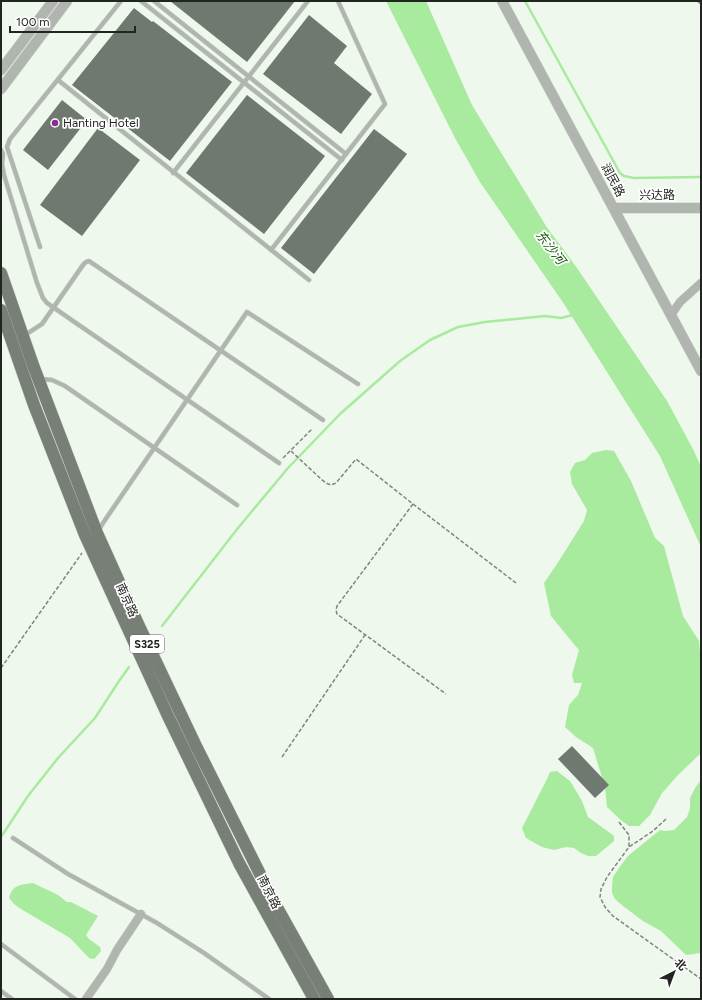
<svg xmlns="http://www.w3.org/2000/svg" width="702" height="1000" viewBox="0 0 702 1000" font-family="Figtree,'Noto Sans SC',sans-serif">
  <rect width="100%" height="100%" fill="#eef8ec"/>
  <g fill="#a8ea9e">
    <path d="M386,1H426L472,105L546,226L577,268L667,401L694,451L701,467V547L660,456L564,304L480,182L455,138Z"/>
    <path d="M606,450L614,451L631,481L655,538L664,546L683,616L699,641L701,664V753L679,774L662,793L650,815L639,826H629L622,821L607,807L605,787L593,748L576,737L565,727L569,705L578,695L582,683H574L572,675L579,650L573,643L551,616L544,583L557,564L584,521L587,510L572,484L570,472L575,463L585,460L592,453Z"/>
    <path d="M557,771L570,781L582,801L588,817L614,836V841L596,856H588L581,853L574,848L566,847L554,850L542,847L526,838L522,828L547,779L550,772Z"/>
    <path d="M701,780V953L686,955L661,931L643,921L623,906L615,899L612,893V886L613,877L619,868L628,856L660,830L665,831L674,830L687,817L690,809V798L695,788Z"/>
    <path d="M33,883L58,895L67,902H71L98,916L86,935L89,939L100,947L101,951L97,956L94,959L89,958L70,938L21,909L14,904L9,898C13,884 20,885 33,883Z"/>
  </g>
  <g fill="none" stroke-linecap="round" stroke-linejoin="round">
    <g stroke="#a8ea9e" stroke-width="2.5">
      <path d="M525,1L620,173L624,176L634,178L701,177"/>
      <path d="M162,626L238,528L288,468L340,414L400,361L430,340L458,327L485,322L545,316L561,318L573,315"/>
      <path d="M1,837L28,796L58,758L95,718L119,681L129,667"/>
    </g>
  </g>
  <g fill="#70796f">
    <path d="M170,1H295L247,62Z"/>
    <path d="M134,8L152,22L153,21L232,82L170,161L72,85Z"/>
    <path d="M309,15L347,46L334,63L372,94L341,134L263,74Z"/>
    <path d="M247,95L325,156L264,234L186,173Z"/>
    <path d="M62,100L87,120L48,170L23,150Z"/>
    <path d="M98,128L140,160L82,236L40,205Z"/>
    <path d="M374,129L407,154L314,274L281,248Z"/>
    <path d="M572,746L609,785L595,798L558,759Z"/>
  </g>
  <g fill="none" stroke-linecap="round" stroke-linejoin="round">
    <g stroke="#c9d2c7" stroke-width="5">
      <g id="service">
        <path d="M141,1L342,160"/>
        <path d="M154,1L346,154"/>
        <path d="M58,80L309,280"/>
        <path d="M1,150L3,154L2,164L4,175L37,283L43,298L47,303L279,463"/>
        <path d="M173,173L308,1"/>
        <path d="M40,247L7,147L10,139L121,1"/>
        <path d="M271,250L385,104L338,1"/>
        <path d="M25,335L42,324L83,265L86,262L89,261L323,420"/>
        <path d="M41,379L52,380L65,386L237,505"/>
        <path d="M98,531L105,520L247,312L358,384"/>
        <path d="M13,838L68,874L157,923L204,953L269,999"/>
        <path d="M1,944L75,999"/>
        <path d="M1,991L12,999"/>
      </g>
    </g>
    <g stroke="#c9d2c7" stroke-width="9">
      <g id="minor">
        <path d="M671,315L680,302L701,283"/>
        <path d="M86,999L107,969L117,950L141,914"/>
      </g>
    </g>
    <g stroke="#c9d2c7" stroke-width="11">
      <g id="tertiary">
        <path d="M502,1L701,371"/>
        <path d="M1,70L53,1"/>
        <path d="M1,89L67,1"/>
        <path d="M614,208H701"/>
      </g>
    </g>
    <g stroke="#c9d2c7" stroke-width="13">
      <g id="primary">
        <path d="M1,273L33,365L97,533L139,626L196,746L274,902L328,999"/>
        <path d="M1,310L34,405L85,535L168,716L239,863L314,999"/>
      </g>
    </g>
    <g stroke="#7f867e" stroke-width="1.5" stroke-dasharray="4 2" stroke-linecap="butt">
      <path d="M697,1L701,4"/>
      <path d="M291,451L321,479L326,483L331,485L336,483L356,459L413,504L516,583"/>
      <path d="M283,458L312,429"/>
      <path d="M413,504L337,606L336,610L337,614L446,694"/>
      <path d="M1,668L82,553"/>
      <path d="M282,757L365,635"/>
      <path d="M666,819L653,831L629,847L607,877L601,889L600,897L605,907L613,916L701,979"/>
      <path d="M619,822L629,835V847"/>
    </g>
    <use href="#service" stroke="#b1b5b0" stroke-width="4"/>
    <use href="#minor" stroke="#b1b5b0" stroke-width="8"/>
    <use href="#tertiary" stroke="#b1b5b0" stroke-width="10"/>
    <use href="#primary" stroke="#787f77" stroke-width="12"/>
  </g>
  <circle fill="#882d99" stroke="#fff" stroke-width="1.5" cx="55" cy="123" r="4"/>
  <g text-anchor="middle" stroke-width="3.5" stroke-linejoin="round" paint-order="stroke">
    <rect fill="#fff" stroke="#646663" stroke-width="1" x="130" y="635" width="34" height="18" rx="3"/>
    <g font-size="11" font-weight="bold" fill="#212420">
      <text x="147" y="648">S325</text>
    </g>
    <g font-size="12" fill="#212420" stroke="#fff" text-anchor="start">
      <text x="63" y="127">Hanting Hotel</text>
    </g>
    <g font-size="12" fill="#212420" stroke="#fff">
      <text transform="translate(613 180) rotate(62)" y="4">润民路</text>
      <text x="657" y="199">兴达路</text>
      <text transform="translate(127 600) rotate(66)" y="4">南京路</text>
      <text transform="translate(269 892) rotate(63)" y="4">南京路</text>
    </g>
    <g font-size="13" font-style="italic" fill="#18570d" stroke="#fff">
      <text transform="translate(551 247) rotate(52)" y="5">东沙河</text>
    </g>
  </g>
  <rect width="702" height="1000" fill="none" stroke="#212420" stroke-width="4"/>
  <g transform="translate(674 972) rotate(42)" stroke="#ffffff" stroke-width="3" paint-order="stroke">
  <path d="M0-3L7 15L0 10L-7 15Z" fill="#212420"/>
  <text y="-6" font-size="11" font-weight="bold" text-anchor="middle" fill="#212420">北</text>
  </g>
  <path d="M10 26v6h125v-6" fill="none" stroke="#212420" stroke-width="2"/>
  <text x="16" y="26" font-size="12" fill="#212420" stroke="#ffffff" stroke-width="3" paint-order="stroke">100 m</text>
</svg>
